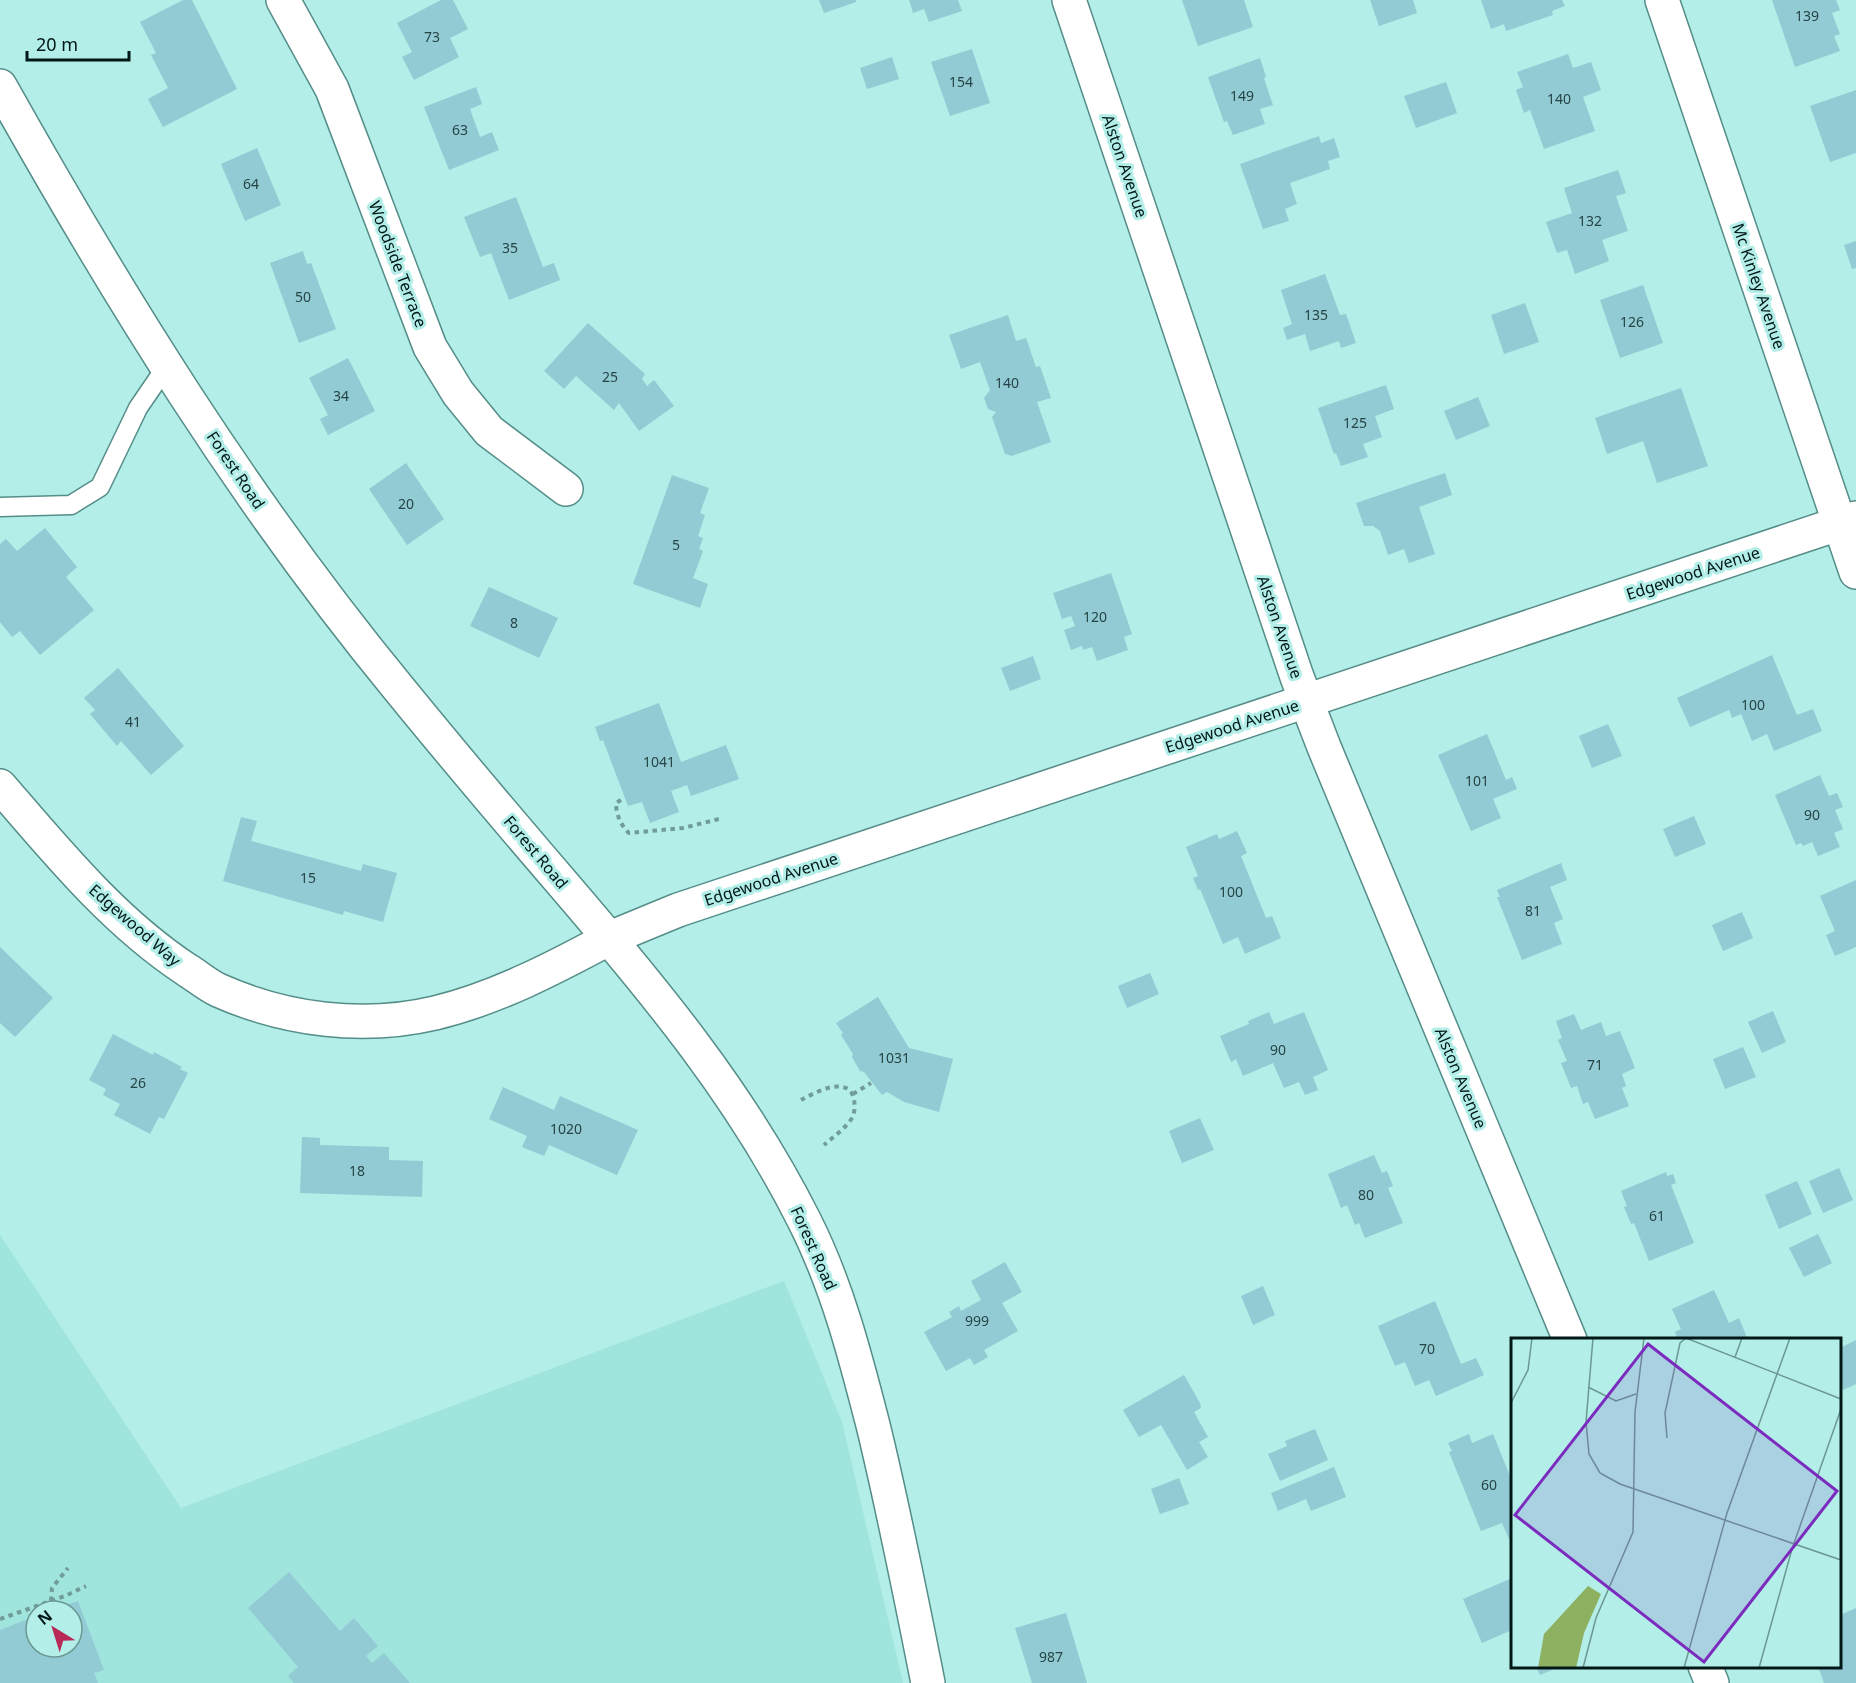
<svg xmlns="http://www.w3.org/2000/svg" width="1856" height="1683" viewBox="0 0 1856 1683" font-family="'Noto Sans',sans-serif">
  <rect width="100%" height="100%" fill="#b3eee8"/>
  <path fill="#9fe4dd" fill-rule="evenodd" d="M0,1235L181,1508L784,1281L842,1422L903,1683H0ZM36,1611H72V1647H36Z"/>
  <g fill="#92cbd4">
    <path d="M183,0H192L237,89L163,127L148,99L168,88L151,55L156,53L140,22Z"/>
    <path d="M441,0H453L468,29L450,38L459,57L414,80L402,57L412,52L397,23Z"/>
    <path d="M819,0H856V2L824,13Z"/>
    <path d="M909,0H958L962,11L929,22L924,9L913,13Z"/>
    <path d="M1182,0H1244L1253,27L1198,46Z"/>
    <path d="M1370,0H1413L1417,13L1379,26Z"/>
    <path d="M1481,0H1562L1565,6L1552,11L1553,15L1506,31L1504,24L1491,29Z"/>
    <path d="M1772,0H1836L1840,10L1832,13L1840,34L1834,36L1840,51L1795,67Z"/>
    <path d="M972,49L990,103L950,116L931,62Z"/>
    <path d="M1568,54L1573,68L1591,62L1601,90L1583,97L1595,131L1544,149L1530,110L1524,113L1516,90L1523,87L1517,72Z"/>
    <path d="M892,57L899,79L867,89L860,68Z"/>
    <path d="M1260,58L1266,77L1264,78L1273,105L1260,109L1265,124L1233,135L1227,121L1224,122L1208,77Z"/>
    <path d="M1446,82L1457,113L1416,128L1404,96Z"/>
    <path d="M476,87L482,104L470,109L480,137L492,132L499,150L449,170L424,107Z"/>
    <path d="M1856,90V153L1830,162L1810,106Z"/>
    <path d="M1319,136L1321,143L1334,138L1340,157L1328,161L1330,169L1290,183L1297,204L1285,209L1289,221L1263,229L1240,164Z"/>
    <path d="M257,148L281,205L245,221L221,164Z"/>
    <path d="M1618,170L1626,193L1616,196L1628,231L1602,240L1609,261L1575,274L1567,250L1557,253L1546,222L1572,213L1564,188Z"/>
    <path d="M516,197L543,267L554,263L560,280L509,300L491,253L480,257L464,217Z"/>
    <path d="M1856,241V268L1852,269L1844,245Z"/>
    <path d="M303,251L307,264L311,263L336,329L299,343L270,263Z"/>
    <path d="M1325,274L1340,315L1346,314L1356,343L1341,348L1339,341L1310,351L1305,334L1287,340L1283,328L1292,324L1281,290Z"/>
    <path d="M1643,285L1663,343L1620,358L1600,300Z"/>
    <path d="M1525,303L1539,342L1504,354L1491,315Z"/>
    <path d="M1008,315L1016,341L1026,338L1036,367L1040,366L1051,398L1037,402L1051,442L1012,456L1005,454L992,417L996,412L988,409L984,398L990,390L980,362L961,369L949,335Z"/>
    <path d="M588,323L645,374L642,379L647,386L654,380L674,406L639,431L619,403L614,410L576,376L564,389L544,371Z"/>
    <path d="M348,358L375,411L328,435L320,419L328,415L309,378Z"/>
    <path d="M1386,385L1394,409L1375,416L1382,437L1363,444L1368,457L1341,466L1336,453L1334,454L1318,408Z"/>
    <path d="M1681,388L1708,466L1657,483L1643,441L1607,454L1595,418Z"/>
    <path d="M1478,397L1490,426L1456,440L1444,411Z"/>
    <path d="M406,463L444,519L407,545L369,489Z"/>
    <path d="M1445,473L1452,495L1419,507L1435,554L1409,563L1404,549L1388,555L1380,531L1373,526H1364L1356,503Z"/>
    <path d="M672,475L709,488L700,513L705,515L698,536L703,538L699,549L703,551L693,578L708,584L700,608L633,584Z"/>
    <path d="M45,528L77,567L66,577L94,610L40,655L20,631L12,637L0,622V544L6,539L17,551Z"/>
    <path d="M1111,573L1132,634L1124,637L1128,650L1097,661L1092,647L1083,650L1082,646L1071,650L1064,630L1075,626L1071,616L1062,619L1053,593Z"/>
    <path d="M489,587L558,618L539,658L470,626Z"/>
    <path d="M1772,655L1797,715L1813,709L1822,731L1774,751L1767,734L1752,741L1741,714L1732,718L1729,710L1690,727L1677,698Z"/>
    <path d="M1033,656L1041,679L1010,691L1001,668Z"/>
    <path d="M118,668L184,746L151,775L121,741L117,746L90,714L95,710L84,698Z"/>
    <path d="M659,703L681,762L726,745L739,779L691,796L687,785L671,791L679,812L650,823L642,802L628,806L603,740L600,741L595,727Z"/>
    <path d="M1608,724L1622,756L1592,768L1579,736Z"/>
    <path d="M1487,734L1506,780L1512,777L1517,789L1493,799L1501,818L1471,831L1438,755Z"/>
    <path d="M1820,775L1829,796L1837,793L1843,807L1835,810L1843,829L1834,833L1840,847L1818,856L1812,842L1803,846L1801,843L1796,845L1775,795Z"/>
    <path d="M1694,816L1706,844L1675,857L1663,829Z"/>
    <path d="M241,817L257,821L251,841L361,871L363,864L397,873L383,922L344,911L343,915L223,881Z"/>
    <path d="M1237,831L1247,853L1241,856L1266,918L1272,916L1281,938L1245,954L1238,937L1223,944L1200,889L1198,890L1193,878L1198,876L1186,847L1217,834L1219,839Z"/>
    <path d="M1561,863L1567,880L1550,887L1563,919L1554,923L1562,944L1522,960L1497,897H1500L1497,890Z"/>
    <path d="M1856,880V947L1835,956L1826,935L1835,931L1820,896Z"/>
    <path d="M1742,912L1753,938L1723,951L1712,925Z"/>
    <path d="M0,947L53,998L15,1037L0,1023Z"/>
    <path d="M1150,973L1159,994L1127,1008L1118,986Z"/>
    <path d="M878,997L909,1048L953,1059L939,1112L904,1102L887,1092L882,1095L864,1072L860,1071L852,1057L853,1054L841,1035L843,1033L836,1023Z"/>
    <path d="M1773,1011L1786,1042L1762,1053L1748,1022Z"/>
    <path d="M1269,1012L1274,1024L1304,1012L1328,1070L1313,1077L1318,1090L1305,1095L1299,1082L1284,1088L1273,1063L1243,1076L1236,1059L1231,1062L1220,1036L1249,1024L1248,1021Z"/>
    <path d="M1574,1014L1581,1030L1601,1022L1606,1036L1620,1031L1635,1068L1622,1074L1626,1086L1622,1088L1629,1106L1595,1119L1588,1102L1583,1104L1577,1086L1571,1088L1561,1063L1567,1061L1558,1040L1562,1038L1556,1021Z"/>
    <path d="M113,1034L153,1055L154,1052L182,1067L180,1069L188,1073L164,1119L159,1117L150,1134L114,1115L120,1104L103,1095L106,1089L89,1080Z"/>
    <path d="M1743,1047L1756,1077L1725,1089L1713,1059Z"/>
    <path d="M503,1087L554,1110L560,1096L638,1130L617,1175L549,1145L544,1156L522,1147L527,1136L489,1119Z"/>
    <path d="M1200,1118L1214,1150L1182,1163L1169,1131Z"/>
    <path d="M302,1137L320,1138V1145L389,1147V1160L423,1161L422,1197L300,1193Z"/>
    <path d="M1374,1155L1382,1173L1387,1171L1393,1186L1388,1188L1403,1223L1365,1238L1359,1223L1355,1225L1347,1205L1341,1208L1328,1174Z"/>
    <path d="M1839,1168L1853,1200L1823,1213L1809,1181Z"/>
    <path d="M1666,1172L1667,1176L1673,1174L1676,1183L1671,1185L1694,1243L1649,1261L1634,1223L1631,1224L1624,1207L1627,1206L1621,1191Z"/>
    <path d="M1797,1181L1812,1214L1779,1229L1765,1195Z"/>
    <path d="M1818,1234L1832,1263L1804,1277L1789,1248Z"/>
    <path d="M1005,1262L1022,1292L1002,1303L1018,1331L984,1350L988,1357L974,1365L970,1358L946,1371L924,1332L952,1317L949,1312L959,1306L961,1311L981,1300L971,1281Z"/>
    <path d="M1263,1286L1275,1315L1253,1325L1241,1296Z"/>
    <path d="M1714,1290L1729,1323L1739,1318L1748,1340H1678L1675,1332L1681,1329L1672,1309Z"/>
    <path d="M1435,1301L1461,1364L1476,1358L1484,1375L1436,1396L1429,1380L1415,1386L1405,1362L1395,1366L1378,1326Z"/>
    <path d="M1856,1340V1384L1843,1390L1840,1382V1348Z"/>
    <path d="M1184,1375L1200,1403L1201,1408L1194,1412L1208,1437L1199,1442L1208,1457L1187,1470L1161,1425L1139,1437L1123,1410Z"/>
    <path d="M1315,1429L1328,1460L1280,1481L1268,1454L1287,1446L1285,1441Z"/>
    <path d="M1469,1434L1472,1443L1493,1434L1512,1481V1538L1509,1539L1502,1523L1481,1531L1449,1452L1452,1451L1448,1443Z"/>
    <path d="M1334,1467L1346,1497L1311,1511L1306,1499L1278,1511L1271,1493Z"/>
    <path d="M1179,1478L1189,1504L1160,1514L1151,1489Z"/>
    <path d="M289,1572L340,1631L354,1618L378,1646L366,1656L372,1663L384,1653L410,1683H294L288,1676L298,1667L248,1608Z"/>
    <path d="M1512,1578V1630L1482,1643L1463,1599Z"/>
    <path d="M78,1601L104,1670L94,1673L98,1683H0V1630L36,1616V1647H72V1611H51Z"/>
    <path d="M1856,1608V1683H1824L1818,1666H1840V1615Z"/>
    <path d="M1066,1613L1087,1683H1032L1015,1628Z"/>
    <path d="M1536,1667H1559L1540,1675Z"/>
  </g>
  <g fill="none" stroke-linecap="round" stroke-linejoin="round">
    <g stroke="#558d88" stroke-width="21">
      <path id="service" d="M0,507L71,505L100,487L138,408L166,367"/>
    </g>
    <g stroke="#558d88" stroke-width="36">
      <g id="minor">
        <path d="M283,0L332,89L430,347L458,393L489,431L566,489"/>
        <path d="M1069,0L1297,677L1324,747L1570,1340"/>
        <path d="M1662,0L1856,572"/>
        <path d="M0,786C57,852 114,922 187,970C197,976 207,985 218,990C285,1020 363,1030 435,1013C497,998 554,968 610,938"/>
        <path d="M1705,1666L1712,1683"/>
      </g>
    </g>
    <g stroke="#558d88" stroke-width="36">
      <path id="tertiary" d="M610,938L678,910L1856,518"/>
    </g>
    <g stroke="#558d88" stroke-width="36">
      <path id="secondary" d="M0,86C119,298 245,502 400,690C453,755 508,820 563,884C654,990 742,1096 804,1220C837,1285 855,1355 873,1425C894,1511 911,1597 928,1683"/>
    </g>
    <g stroke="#709d99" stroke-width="4" stroke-dasharray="4.5 4.5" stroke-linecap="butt">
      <path d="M621,800L616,803C616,814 621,826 629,833L683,828L723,818"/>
      <path d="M853,1094L871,1083"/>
      <path d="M801,1100C814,1093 848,1074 854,1099C855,1106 855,1112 852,1118C845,1129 834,1136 824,1145"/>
      <path d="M51,1601L52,1588L68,1568"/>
      <path d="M0,1619L65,1596L86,1586"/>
    </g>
    <use href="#service" stroke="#fff" stroke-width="18"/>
    <use href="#minor" stroke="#fff" stroke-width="33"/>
    <use href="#tertiary" stroke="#fff" stroke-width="33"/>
    <use href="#secondary" stroke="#fff" stroke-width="33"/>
  </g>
  <g text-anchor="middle" stroke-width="6" stroke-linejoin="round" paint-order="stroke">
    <g font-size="14" fill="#264546">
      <text x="1807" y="21">139</text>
      <text x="432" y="42">73</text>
      <text x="961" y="87">154</text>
      <text x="1242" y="101">149</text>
      <text x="1559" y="104">140</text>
      <text x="460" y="135">63</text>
      <text x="251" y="189">64</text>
      <text x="1590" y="226">132</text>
      <text x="510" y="253">35</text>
      <text x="303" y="302">50</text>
      <text x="1316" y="320">135</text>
      <text x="1632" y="327">126</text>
      <text x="610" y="382">25</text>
      <text x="1007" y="388">140</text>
      <text x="341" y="401">34</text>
      <text x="1355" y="428">125</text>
      <text x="406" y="509">20</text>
      <text x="676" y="550">5</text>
      <text x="1095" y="622">120</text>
      <text x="514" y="628">8</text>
      <text x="1753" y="710">100</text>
      <text x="133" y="727">41</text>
      <text x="659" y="767">1041</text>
      <text x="1477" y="786">101</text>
      <text x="1812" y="820">90</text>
      <text x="308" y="883">15</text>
      <text x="1231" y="897">100</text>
      <text x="1533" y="916">81</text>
      <text x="1278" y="1055">90</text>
      <text x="894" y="1063">1031</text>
      <text x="1595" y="1070">71</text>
      <text x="138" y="1088">26</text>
      <text x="566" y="1134">1020</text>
      <text x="357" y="1176">18</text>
      <text x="1366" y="1200">80</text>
      <text x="1657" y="1221">61</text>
      <text x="977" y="1326">999</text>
      <text x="1427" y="1354">70</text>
      <text x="1489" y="1490">60</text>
      <text x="1051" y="1662">987</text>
    </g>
    <g font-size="16" fill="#021816" stroke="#b3eee8">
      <text transform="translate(1125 166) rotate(71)" y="6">Alston Avenue</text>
      <text transform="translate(398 264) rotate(69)" y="6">Woodside Terrace</text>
      <text transform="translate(1759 286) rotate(71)" y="6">Mc Kinley Avenue</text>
      <text transform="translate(236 470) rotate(56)" y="6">Forest Road</text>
      <text transform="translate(1693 573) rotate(-18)" y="6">Edgewood Avenue</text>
      <text transform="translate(1280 627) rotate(71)" y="6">Alston Avenue</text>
      <text transform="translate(1232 726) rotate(-18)" y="6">Edgewood Avenue</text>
      <text transform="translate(536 852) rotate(50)" y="6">Forest Road</text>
      <text transform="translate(771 879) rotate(-18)" y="6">Edgewood Avenue</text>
      <text transform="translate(135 925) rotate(41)" y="6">Edgewood Way</text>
      <text transform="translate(1461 1078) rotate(67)" y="6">Alston Avenue</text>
      <text transform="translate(814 1248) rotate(66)" y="6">Forest Road</text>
    </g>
  </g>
  <g transform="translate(1511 1338)">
    <rect width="330" height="330" fill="#b3eee8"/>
    <path d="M77,248L90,256L73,295L65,330H27L33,296Z" fill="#8eb061"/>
    <path fill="none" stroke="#6c9894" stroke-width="1.5" d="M82,0L75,84L78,116L89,135L109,146L330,222M224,19L231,0M77,49L105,63L125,56M0,65L17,32L21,0M156,100L154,75L169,5L175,0L330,61M72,330L85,280L122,194L124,74L133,0M173,330L216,175L279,0M248,330L281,211L330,71"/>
    <path fill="#7b2cbf" fill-opacity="0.15" stroke="#7b2cbf" stroke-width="3" d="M137,6L326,153L193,324L4,177Z"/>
    <rect width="330" height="330" fill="none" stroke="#021816" stroke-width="3"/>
  </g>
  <g transform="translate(54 1629) rotate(322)"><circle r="28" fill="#b3eee8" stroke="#6c9894" stroke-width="1.5"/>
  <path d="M0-4.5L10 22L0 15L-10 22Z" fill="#b82956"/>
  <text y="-9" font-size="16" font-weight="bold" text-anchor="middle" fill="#021816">N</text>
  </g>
  <path d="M27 51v9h102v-9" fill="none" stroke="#021816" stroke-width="3"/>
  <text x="36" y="51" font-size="18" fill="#021816" stroke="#b3eee8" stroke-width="4.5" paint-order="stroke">20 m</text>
</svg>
